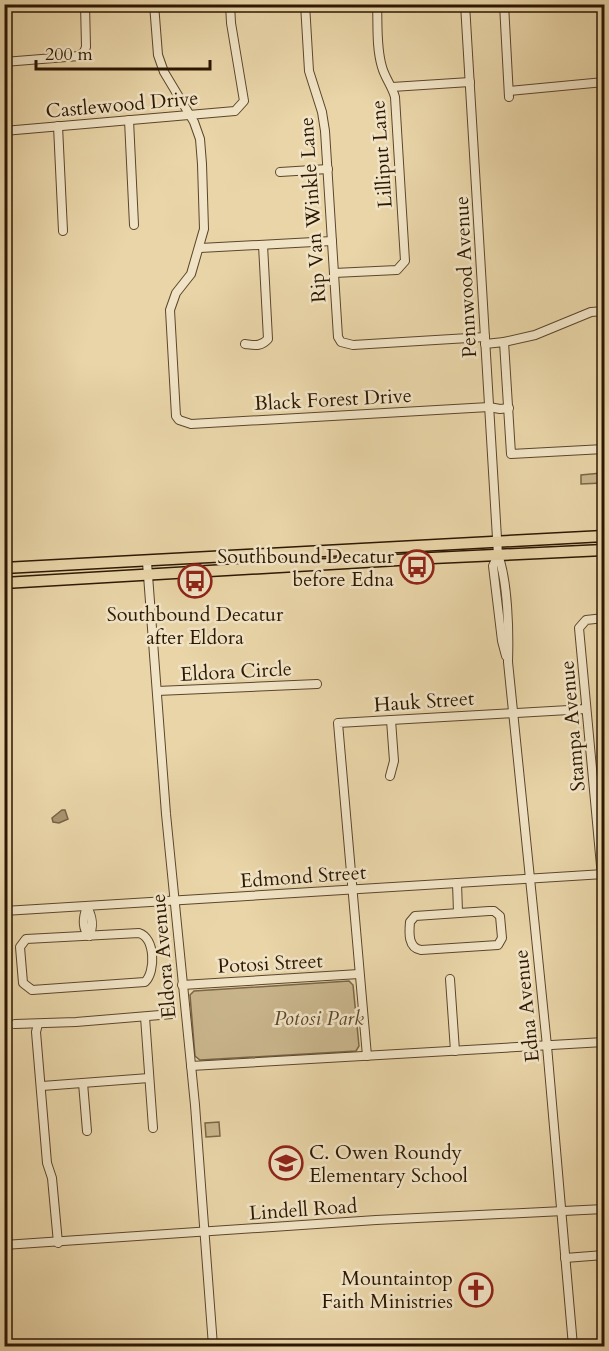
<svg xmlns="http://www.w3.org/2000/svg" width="609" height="1351" viewBox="0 0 609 1351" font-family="Cardo,serif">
  <rect width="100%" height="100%" fill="#e9d5a8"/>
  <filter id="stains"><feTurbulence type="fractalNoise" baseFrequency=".00333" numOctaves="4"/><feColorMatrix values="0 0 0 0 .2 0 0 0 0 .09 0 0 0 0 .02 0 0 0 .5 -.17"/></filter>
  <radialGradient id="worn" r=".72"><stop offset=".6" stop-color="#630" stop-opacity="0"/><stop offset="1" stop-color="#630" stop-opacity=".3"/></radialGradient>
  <g fill="#c9b58c" stroke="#7a6647" stroke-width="1.5">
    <path d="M601,473L602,483L581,484V475Z"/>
    <path d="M349,981L353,985L359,1046L356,1051L200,1060L195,1056L190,995L194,991Z"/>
    <path d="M219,1122L220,1136L206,1137L205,1123Z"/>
  </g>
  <path fill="#a99470" stroke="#776244" stroke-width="1.5" d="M62,810H65L68,819L59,823L53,822L52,818Z"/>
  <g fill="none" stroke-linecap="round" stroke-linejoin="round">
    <g stroke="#5b462c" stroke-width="10">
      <g id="minor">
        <path d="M154,4L158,55L164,72L194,122L200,139L202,164L204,229L191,274L176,293L170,310L176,416L179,420L191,424L489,407L500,409L509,408"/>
        <path d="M305,4L309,71L322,112L325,131L338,337L341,342L353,345L485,337"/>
        <path d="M465,4L498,555C508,582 509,632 508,662L547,1046L573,1346"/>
        <path d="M504,4L509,97"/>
        <path d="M4,62L79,56L84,52L86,47L85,4"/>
        <path d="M392,87L470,82"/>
        <path d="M509,91L604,82"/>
        <path d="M129,120L134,225"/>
        <path d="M58,126L63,231"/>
        <path d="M4,131L235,111L244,101L231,23L230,4"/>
        <path d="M280,172L328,169"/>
        <path d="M200,248L332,241"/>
        <path d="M334,273L397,270L405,261L395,97C392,86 385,78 382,67C376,47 378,25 377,4"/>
        <path d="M504,342L535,335L591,312L604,311"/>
        <path d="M245,344C254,345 261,347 268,339L263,245"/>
        <path d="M485,344L504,342L511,454L604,449"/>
        <path d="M498,555L493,566L502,641L506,656"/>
        <path d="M147,562L166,814L195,1105L213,1346"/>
        <path d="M604,618L586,620L579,628L604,898"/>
        <path d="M157,691L317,684"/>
        <path d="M390,776L394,761L391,720"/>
        <path d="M457,883L458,912"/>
        <path d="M87,907C83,917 82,928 89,936"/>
        <path d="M87,907C92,916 94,927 89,936"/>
        <path d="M4,911L604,874"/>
        <path d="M489,911H494L500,916L502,938L498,945L421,950C408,948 409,933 410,922L415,916Z"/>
        <path d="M139,933C155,938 156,971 145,982L32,990L23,983L20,947L26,939Z"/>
        <path d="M450,979L455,1051"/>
        <path d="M182,985L359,974"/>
        <path d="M145,1017L153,1128"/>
        <path d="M15,1024L76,1022L172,1014"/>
        <path d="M38,1024L36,1032L47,1163L52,1178L58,1243"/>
        <path d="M367,1056L338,723L586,709"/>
        <path d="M191,1066L604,1042"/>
        <path d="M83,1083L87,1131"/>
        <path d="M42,1086L149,1078"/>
        <path d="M4,1245L376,1220L604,1209"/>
        <path d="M565,1258L604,1255"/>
      </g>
    </g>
    <g stroke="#2c1702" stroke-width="13">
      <g id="major">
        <path d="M4,568L604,536"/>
        <path d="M4,583L432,558L604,550"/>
      </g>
    </g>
    <use href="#minor" stroke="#f1e4c6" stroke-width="8"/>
    <use href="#major" stroke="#e9d5a8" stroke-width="10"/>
  </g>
  <defs>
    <g id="bus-ring" transform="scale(1.725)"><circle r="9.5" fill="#f1e4c6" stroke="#8f2418" stroke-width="1.5"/><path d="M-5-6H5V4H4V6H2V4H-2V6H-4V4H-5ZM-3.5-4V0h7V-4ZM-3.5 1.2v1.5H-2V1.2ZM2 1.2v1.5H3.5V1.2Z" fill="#8f2418"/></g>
    <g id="school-ring" transform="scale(1.725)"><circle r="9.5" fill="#f1e4c6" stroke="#8f2418" stroke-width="1.5"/><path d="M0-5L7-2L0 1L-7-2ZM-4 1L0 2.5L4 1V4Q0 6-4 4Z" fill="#8f2418"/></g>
    <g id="church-ring" transform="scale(1.725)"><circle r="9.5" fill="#f1e4c6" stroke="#8f2418" stroke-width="1.5"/><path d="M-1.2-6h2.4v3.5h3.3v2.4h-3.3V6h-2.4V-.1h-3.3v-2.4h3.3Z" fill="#8f2418"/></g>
  </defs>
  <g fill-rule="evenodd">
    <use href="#bus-ring" x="417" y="567"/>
    <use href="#bus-ring" x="195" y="581"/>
    <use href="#school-ring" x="286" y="1163"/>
    <use href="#church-ring" x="476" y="1290"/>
  </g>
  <g text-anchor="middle" stroke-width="5" stroke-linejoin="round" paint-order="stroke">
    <g font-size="20" fill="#2c1702" stroke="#f1e4c6">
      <text transform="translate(122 104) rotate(-5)" y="7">Castlewood Drive</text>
      <text transform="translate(381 154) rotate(-94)" y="7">Lilliput Lane</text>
      <text transform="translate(312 210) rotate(-94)" y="7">Rip Van Winkle Lane</text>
      <text transform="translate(465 277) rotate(-93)" y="7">Pennwood Avenue</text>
      <text transform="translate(333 399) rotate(-3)" y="7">Black Forest Drive</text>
      <text transform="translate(236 671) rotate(-3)" y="7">Eldora Circle</text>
      <text transform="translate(424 701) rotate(-4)" y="7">Hauk Street</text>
      <text transform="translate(572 726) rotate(-95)" y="7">Stampa Avenue</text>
      <text transform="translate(303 876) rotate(-4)" y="7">Edmond Street</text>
      <text transform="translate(163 956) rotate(-95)" y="7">Eldora Avenue</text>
      <text transform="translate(270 963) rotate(-3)" y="7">Potosi Street</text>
      <text transform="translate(526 1006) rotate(-96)" y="7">Edna Avenue</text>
      <text transform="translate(303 1209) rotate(-4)" y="7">Lindell Road</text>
    </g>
    <g font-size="20" fill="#2c1702" stroke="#f1e4c6" text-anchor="end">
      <text x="394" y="563">Southbound Decatur<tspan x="394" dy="23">before Edna</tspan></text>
      <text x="195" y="621" text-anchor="middle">Southbound Decatur<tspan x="195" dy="23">after Eldora</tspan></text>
      <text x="309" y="1159" text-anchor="start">C. Owen Roundy<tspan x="309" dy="23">Elementary School</tspan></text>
      <text x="453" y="1285">Mountaintop<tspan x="453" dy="23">Faith Ministries</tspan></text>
    </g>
    <g font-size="20" font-style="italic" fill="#5b462b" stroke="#f1e4c6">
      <text x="319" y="1025">Potosi Park</text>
    </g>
  </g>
  <rect width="609" height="1351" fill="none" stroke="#e9d5a8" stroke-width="24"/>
  <rect x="6" y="6" width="597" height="1339" fill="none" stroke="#2c1702" stroke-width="3"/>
  <rect x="12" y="12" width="585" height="1327" fill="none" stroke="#2c1702" stroke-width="1.5"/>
  <path d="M36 60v9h174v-9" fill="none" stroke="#2c1702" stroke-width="3"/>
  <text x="45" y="60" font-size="18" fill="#2c1702" stroke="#f1e4c6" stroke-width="4.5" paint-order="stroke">200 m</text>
  <rect width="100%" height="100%" filter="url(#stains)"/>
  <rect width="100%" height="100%" fill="url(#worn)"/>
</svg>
